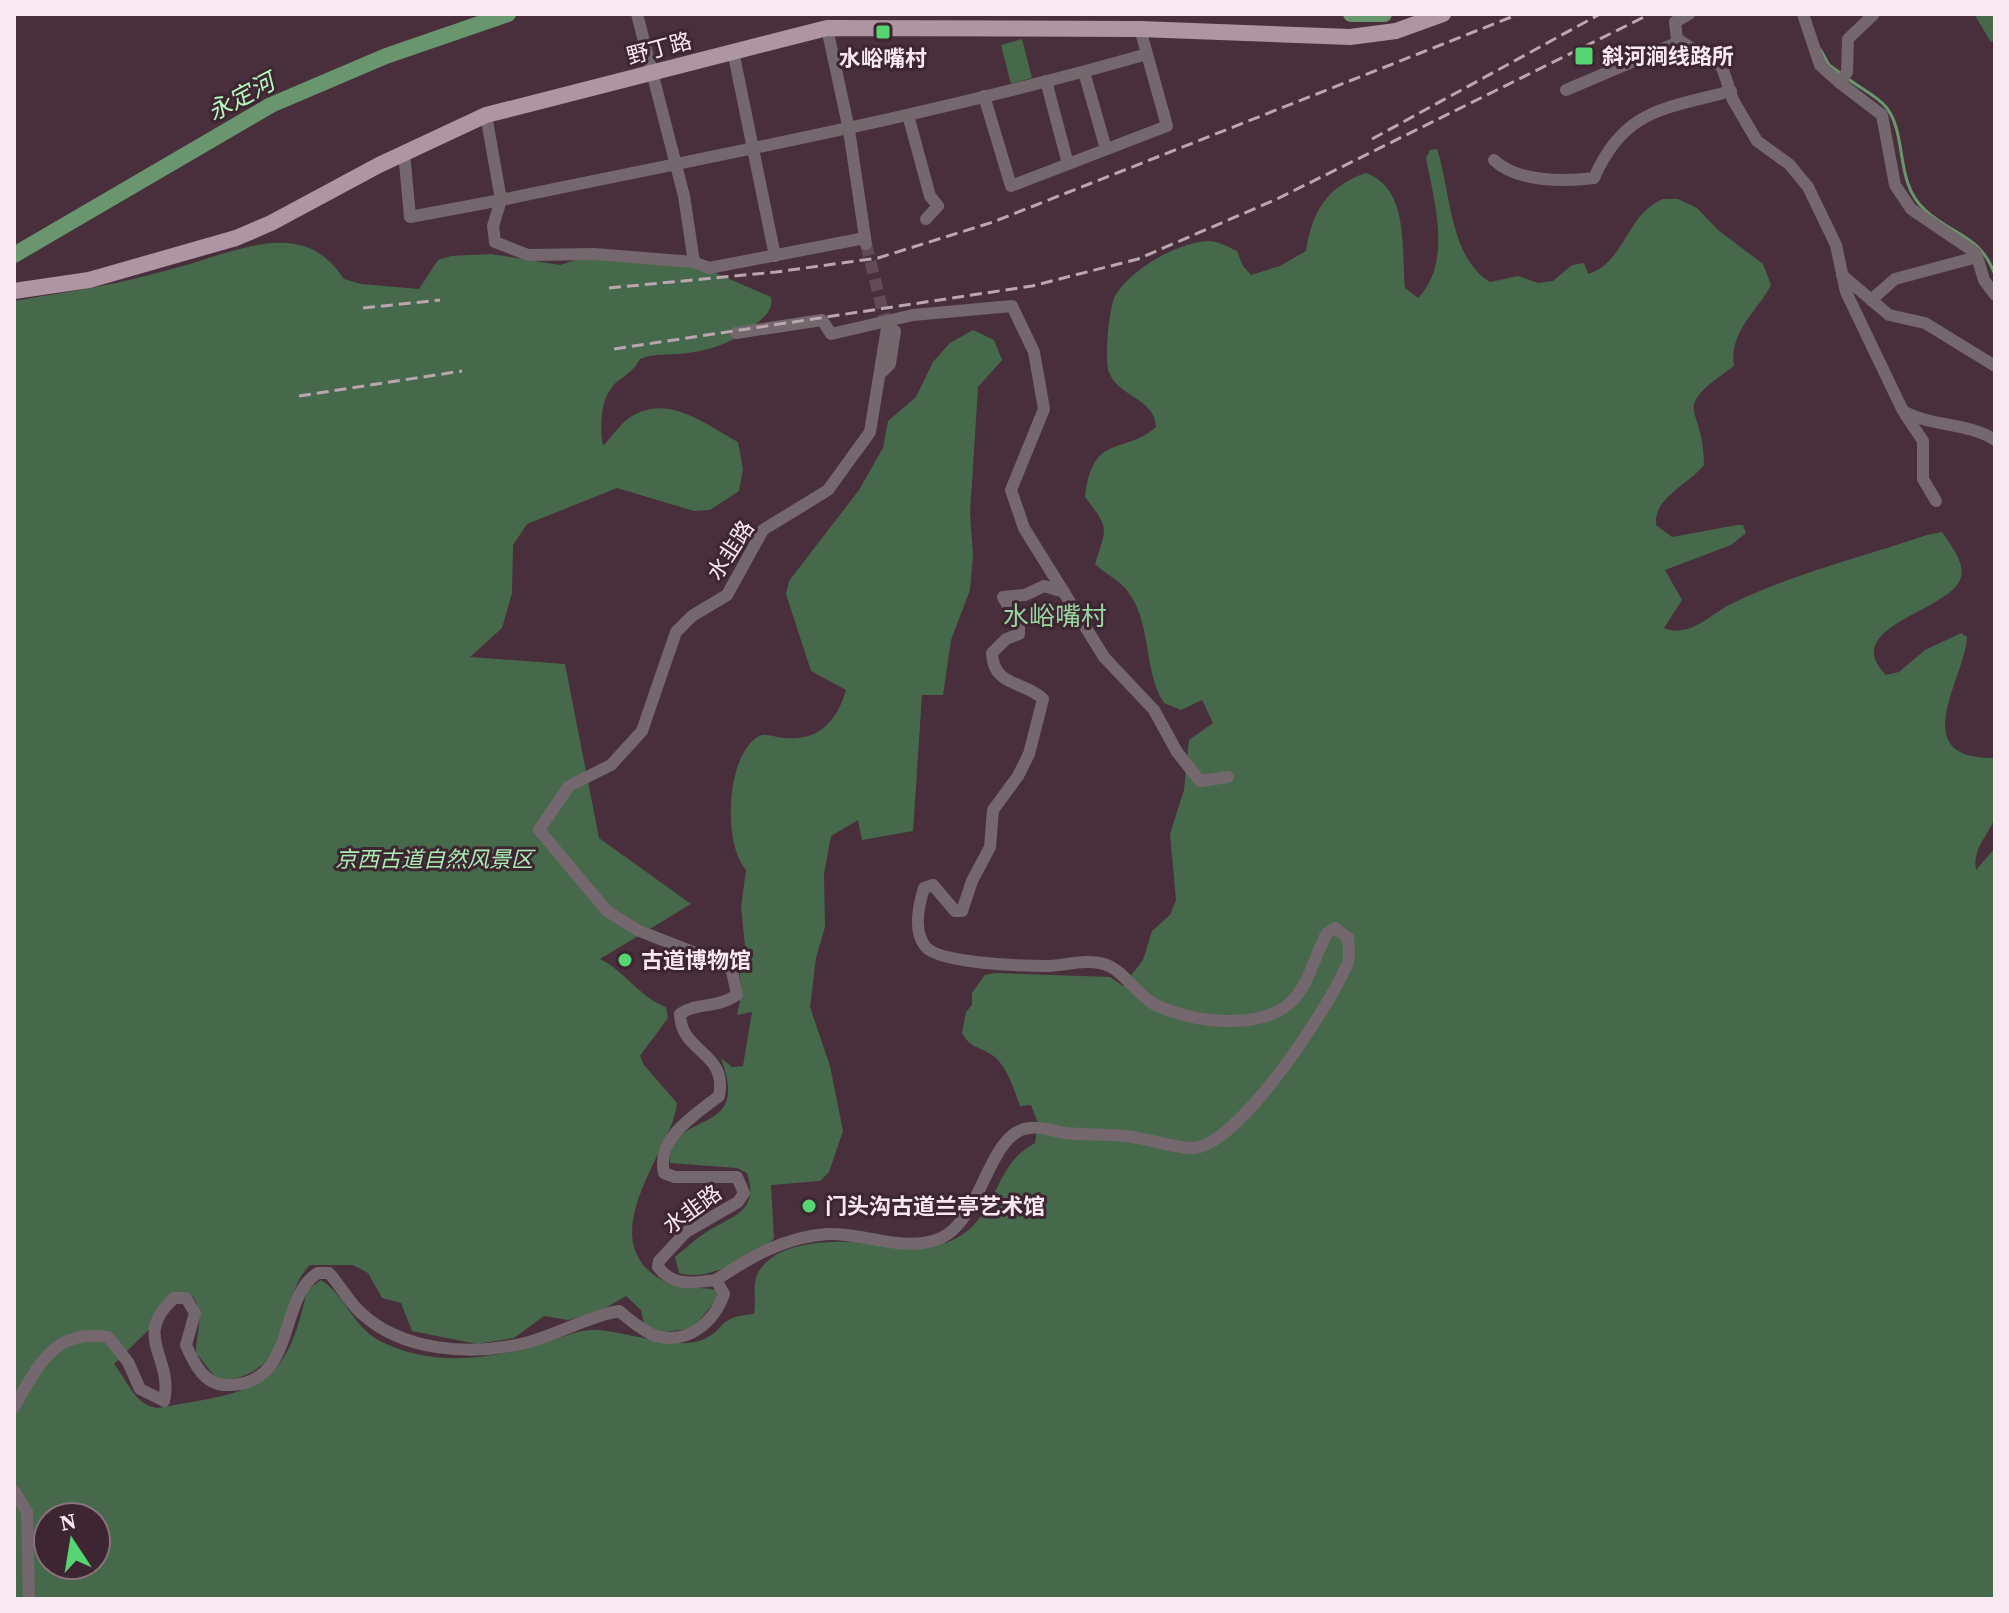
<svg xmlns="http://www.w3.org/2000/svg" width="2009" height="1613" viewBox="0 0 2009 1613" font-family="'Source Serif 4','Noto Sans SC',serif">
  <rect width="100%" height="100%" fill="#482f3b"/>
  <g fill="#46694b" fill-rule="evenodd">
    <path d="M1974,14H1995V40L1991,42Z"/>
    <path d="M1022,39L1032,78L1011,84L1001,45Z"/>
    <path d="M1437,149C1451,191 1449,257 1490,282L1518,276L1538,283L1553,281L1572,265L1584,263L1588,274C1624,264 1627,213 1663,199H1678L1697,208L1718,230L1763,264L1771,285C1757,312 1729,331 1734,366C1667,413 1704,402 1704,465C1689,484 1653,498 1656,525L1672,537L1737,525H1743L1746,533L1731,545L1665,570L1682,600L1664,628C1690,638 1708,616 1729,605C1791,574 1862,557 1927,535L1942,532C1950,544 1965,562 1961,577C1953,611 1837,626 1886,675L1899,672L1925,650L1961,633L1967,637C1965,679 1904,760 1995,758C1995,775 2000,801 1995,817C1989,835 1972,848 1976,870L1995,848V1599H14V301C52,294 91,289 129,280C157,273 185,266 212,257C262,242 310,227 344,279L361,284L419,289L438,260L451,256L491,254L560,265L585,257L675,263L713,272L771,297C773,309 766,316 757,323C735,343 707,352 677,354C663,355 652,354 640,359C631,376 618,377 610,390C600,404 600,430 603,446C611,438 619,425 629,418C668,392 704,424 738,442L743,469L739,491L710,510L694,511L617,488L527,524L513,545L512,593L502,628L470,657L565,664L599,838L691,904L600,959C625,971 639,997 666,1007L668,1018L640,1056L644,1065L677,1103C674,1148 588,1238 662,1280C680,1291 697,1286 716,1290L720,1295L693,1328L652,1334L645,1329L641,1310L626,1296L600,1311L568,1320L544,1316L514,1338L477,1344L412,1331L401,1303L382,1298L368,1273L353,1265H310C280,1295 294,1349 252,1372C240,1378 230,1381 216,1378L196,1353C196,1332 208,1306 187,1292L114,1364C128,1381 135,1406 158,1408C253,1390 285,1395 307,1290L321,1280C345,1295 353,1327 380,1341C431,1367 488,1360 541,1344C559,1339 580,1328 599,1330C625,1332 679,1350 702,1340C728,1329 715,1317 754,1314C757,1300 751,1284 759,1271C790,1224 891,1249 939,1245C1001,1228 988,1167 1035,1143L1038,1123L1031,1105L1020,1106C1014,1090 1007,1065 992,1055C979,1046 971,1049 962,1033L966,1012L972,1005V993L985,975L995,973L1110,977L1123,986L1143,960L1152,931L1170,915L1176,900L1170,834L1184,790L1189,740L1213,723L1202,700L1181,710L1164,703C1142,669 1153,620 1125,588C1117,579 1104,573 1095,564C1106,528 1111,530 1085,497C1093,432 1122,456 1156,427C1155,397 1115,397 1108,369C1105,355 1109,308 1115,296C1131,269 1176,243 1208,241C1218,241 1228,247 1237,251L1243,266L1251,275L1280,266L1306,251C1312,212 1327,186 1366,173C1410,189 1401,250 1405,288L1418,298C1453,262 1434,201 1426,158L1430,150ZM48,1517H96V1565H48Z"/>
    <path d="M973,330L994,340L1002,360L978,387L970,513L973,556L970,590L951,640L943,695H922L913,831L862,840L858,820L831,836L824,874L825,927L816,958L810,1007L830,1066L843,1131L829,1172L820,1181L771,1185L774,1238L768,1245C742,1259 709,1282 679,1273L675,1257C685,1249 694,1240 705,1233C732,1215 760,1213 747,1173L737,1168L670,1163C672,1105 752,1141 721,1058L732,1067L743,1066L752,1012L737,1015L742,991L739,969L745,946L741,907L746,870C723,844 726,759 756,738C765,731 775,738 786,738C820,741 837,720 846,690L811,671L786,594L789,581L859,490L883,448L888,421L916,397L933,362L950,343Z"/>
  </g>
  <g fill="none" stroke-linecap="round" stroke-linejoin="round">
    <g stroke="#69966f" stroke-width="3">
      <path d="M1820,49L1829,65L1840,73"/>
      <path d="M1847,78C1858,87 1877,96 1886,107C1908,134 1894,183 1925,210C1953,236 1980,234 1995,275"/>
    </g>
    <g stroke="#69966f" stroke-width="16">
      <path d="M1351,14H1384"/>
      <path d="M14,255L271,105L386,56L508,14"/>
    </g>
    <path stroke="#624b56" stroke-width="12" stroke-dasharray="12 6" stroke-linecap="butt" d="M866,244L887,328"/>
    <g stroke="#74676d" stroke-width="12">
      <path d="M637,14L684,196L694,262"/>
      <path d="M1689,14L1675,22L1677,39L1722,67L1733,100L1757,141L1789,164L1808,187L1836,245L1846,292L1903,411C1931,427 1967,422 1995,440"/>
      <path d="M1803,14L1820,65L1840,83"/>
      <path d="M1874,14L1848,39L1847,72L1840,83L1882,115L1895,185L1911,209L1976,253L1984,280L1995,295"/>
      <path d="M827,28L849,130L866,244"/>
      <path d="M733,51L775,256"/>
      <path d="M1084,72L1106,149"/>
      <path d="M1046,81L1068,164"/>
      <path d="M1566,90L1681,41"/>
      <path d="M984,96L1011,186L1167,126L1147,54"/>
      <path d="M486,115L501,200C717,155 934,115 1147,54L1140,29"/>
      <path d="M908,115L930,196L938,206L926,219"/>
      <path d="M404,152L410,217L501,200L493,226L495,242L528,255L594,254L694,262L709,268L865,238"/>
      <path d="M1494,160C1516,182 1565,182 1594,178C1624,109 1664,109 1731,91"/>
      <path d="M1842,275L1889,315L1925,323L1995,366"/>
      <path d="M1871,300L1895,279L1977,257"/>
      <path d="M736,333L822,320L831,334L913,315L1012,306L1034,352L1044,409L1011,490L1024,528L1104,657L1154,710L1177,752L1200,781L1228,777"/>
      <path d="M882,372L890,364L895,331"/>
      <path d="M1905,414L1923,441V479L1936,501"/>
      <path d="M716,1280C750,1257 785,1237 827,1234C865,1232 904,1254 941,1238C982,1220 988,1132 1029,1128C1040,1126 1054,1131 1065,1133C1085,1135 1105,1134 1125,1136C1147,1138 1169,1147 1191,1148C1238,1149 1332,1003 1348,962C1350,955 1349,946 1348,938L1335,928L1327,933C1316,953 1310,980 1295,998C1265,1032 1193,1023 1156,1005C1137,996 1124,970 1104,964C1087,959 1067,965 1049,966C1026,966 938,964 925,946C913,931 919,904 924,888L933,885L955,911H962L972,881L990,847L993,810L1018,776L1029,754L1043,699C1025,681 993,687 992,653L1006,639L1019,634V626L1003,597L1025,595L1044,586L1064,592"/>
      <path d="M14,1407C38,1366 54,1328 108,1337L128,1362L140,1389L164,1401C174,1357 131,1337 174,1298H186L195,1313L186,1345C194,1364 205,1386 228,1385C298,1385 277,1297 318,1273H329C340,1285 348,1301 360,1312C402,1352 472,1356 525,1343C557,1335 586,1317 619,1311C629,1319 643,1332 656,1336C688,1345 714,1322 724,1294L716,1280C694,1283 673,1287 658,1267L659,1261L686,1232L738,1202L744,1193L737,1177H675L664,1173C656,1138 695,1115 719,1096C728,1051 681,1054 680,1014C700,1001 713,1010 737,995L732,971L724,964L637,930L607,911L539,830L569,786L611,765L642,731L676,632L692,616L727,595L763,530L828,490L870,432L887,328"/>
      <path d="M14,1491L27,1512L29,1599"/>
    </g>
    <path stroke="#af95a1" stroke-width="16" d="M14,291L89,280L236,238L271,223L379,165L486,115L827,28L1140,29L1350,37L1396,31L1443,14"/>
    <g stroke="#b9a6ae" stroke-width="3" stroke-dasharray="12 6" stroke-linecap="butt">
      <path d="M1372,139L1600,14"/>
      <path d="M609,288L776,272L878,258L993,222L1519,14"/>
      <path d="M363,308L440,300"/>
      <path d="M614,349L1032,286L1138,259L1277,199L1650,14"/>
      <path d="M299,396L462,371"/>
    </g>
  </g>
  <g fill="#55d672" stroke="#3d2531" stroke-width="3">
    <rect x="875" y="24" width="16" height="16" rx="4"/>
    <rect x="1574" y="46" width="20" height="20" rx="4"/>
    <circle cx="625" cy="960" r="8"/>
    <circle cx="809" cy="1206" r="8"/>
  </g>
  <g text-anchor="middle" stroke-width="6" stroke-linejoin="round" paint-order="stroke">
    <g font-size="22" fill="#f8e8ef" stroke="#3d2531">
      <text transform="translate(659 48) rotate(-15)" y="8">野丁路</text>
      <text transform="translate(730 550) rotate(-57)" y="8">水韭路</text>
      <text transform="translate(692 1209) rotate(-36)" y="8">水韭路</text>
    </g>
    <g font-size="22" font-weight="bold" fill="#f8e8ef" stroke="#3d2531" text-anchor="start">
      <text x="1602" y="64">斜河涧线路所</text>
      <text x="883" y="66" text-anchor="middle">水峪嘴村</text>
      <text x="641" y="968">古道博物馆</text>
      <text x="825" y="1214">门头沟古道兰亭艺术馆</text>
    </g>
    <g font-size="22" font-style="italic" fill="#a8ecb1" stroke="#3d2531">
      <text x="434" y="867">京西古道自然风景区</text>
    </g>
    <g font-size="24" font-style="italic" fill="#b4f8bd" stroke="#3d2531">
      <text transform="translate(241 97) rotate(-28)" y="8">永定河</text>
    </g>
    <g font-size="26" fill="#97d69f" stroke="#3d2531">
      <text x="1055" y="625">水峪嘴村</text>
    </g>
  </g>
  <rect width="2009" height="1613" fill="none" stroke="#f8e8ef" stroke-width="32"/>
  <g transform="translate(72 1541) rotate(348)"><circle r="38" fill="#3d2531" stroke="#88737d" stroke-width="2"/>
  <path d="M0-6L14 30L0 20L-14 30Z" fill="#55d672"/>
  <text y="-12" font-size="22" font-weight="bold" text-anchor="middle" fill="#f8e8ef">N</text>
  </g>
</svg>
